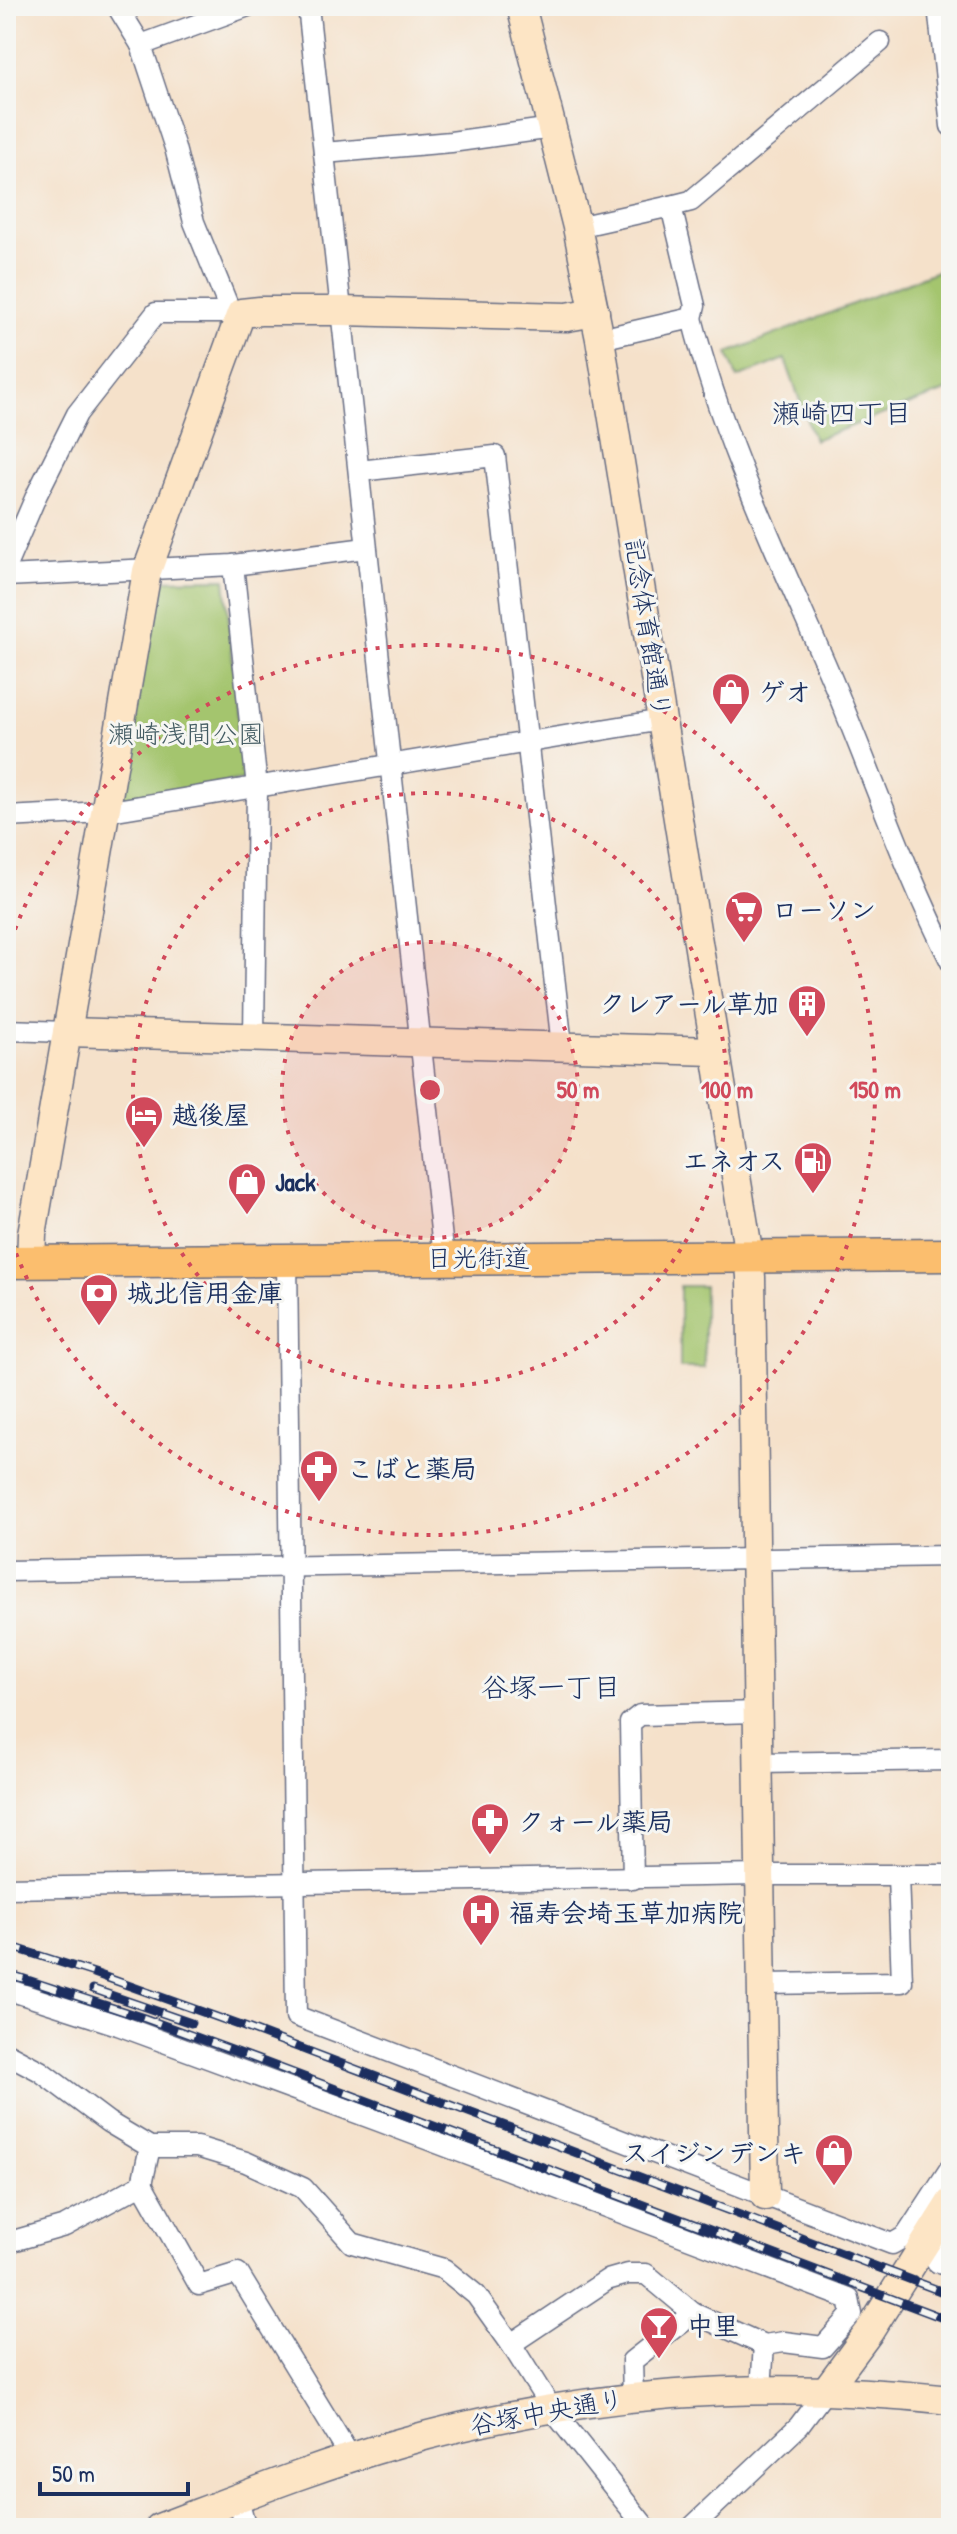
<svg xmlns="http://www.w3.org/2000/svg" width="957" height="2534" viewBox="0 0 957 2534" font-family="'Patrick Hand','Klee One',sans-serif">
  <rect width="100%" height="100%" fill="#f6f6f2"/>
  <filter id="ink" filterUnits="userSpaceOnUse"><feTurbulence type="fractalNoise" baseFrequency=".0125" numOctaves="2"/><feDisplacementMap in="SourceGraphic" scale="16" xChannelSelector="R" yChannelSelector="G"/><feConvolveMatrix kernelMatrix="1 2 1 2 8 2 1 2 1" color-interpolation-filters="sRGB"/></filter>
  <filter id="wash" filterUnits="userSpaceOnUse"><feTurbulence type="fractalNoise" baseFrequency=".006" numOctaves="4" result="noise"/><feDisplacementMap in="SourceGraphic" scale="32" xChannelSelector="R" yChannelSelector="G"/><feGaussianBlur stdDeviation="1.8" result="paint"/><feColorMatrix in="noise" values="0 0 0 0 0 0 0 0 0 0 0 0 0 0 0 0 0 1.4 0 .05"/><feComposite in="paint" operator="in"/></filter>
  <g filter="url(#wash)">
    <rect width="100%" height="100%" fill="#f5e1ca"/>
    <g fill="#a4c56e" stroke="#607a66" stroke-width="2">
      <path d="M947,267L951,298V389L814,440L785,359L737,378L728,353Z"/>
      <path d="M225,579L244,780L121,800L156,580Z"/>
      <rect x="680" y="1286" width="24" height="82"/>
    </g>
  </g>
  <g filter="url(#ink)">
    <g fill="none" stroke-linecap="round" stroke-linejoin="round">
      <g stroke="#676d84" stroke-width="23">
        <g id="street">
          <path d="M117,6L141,45"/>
          <path d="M308,6L444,1258"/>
          <path d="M938,6L951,126"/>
          <path d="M324,153L451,142L553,128"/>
          <path d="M671,206L691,201L880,42"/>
          <path d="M577,227L671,206L695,306L692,318L600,339"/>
          <path d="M231,313L194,222L175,148L141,45L248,6"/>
          <path d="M692,318C723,441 778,555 828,670C870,768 903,868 951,962"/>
          <path d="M359,471L495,456L562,1046"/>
          <path d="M233,565L257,787L254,1037"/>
          <path d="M6,566L37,494L77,414L156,313H241"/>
          <path d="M6,576L233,565L366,548"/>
          <path d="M6,817L104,812L662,720"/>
          <path d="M6,1030L67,1032"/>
          <path d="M287,1259L296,2016L892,2244L906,2236L951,2167"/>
          <path d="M6,1571L951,1556"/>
          <path d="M759,1763L951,1760"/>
          <path d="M633,1879L630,1723L640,1715L758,1712"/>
          <path d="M6,1888L761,1875H951"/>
          <path d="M763,1984L902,1982L898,1876"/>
          <path d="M6,1989L118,2025L379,2121L849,2299L852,2314L823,2347L784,2342L764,2345L761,2389"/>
          <path d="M6,2053L40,2071L108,2122L150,2147H197L246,2162L303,2188L352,2243L444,2269L476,2295L511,2344L551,2408L646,2528"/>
          <path d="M142,2184L199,2285L238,2273L351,2458"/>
          <path d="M951,2236L937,2262L951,2267"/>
          <path d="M6,2243L65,2226L142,2184L150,2147"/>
          <path d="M511,2344L607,2280L628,2274H646L693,2313L764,2345"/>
          <path d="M633,2396L632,2361L693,2313"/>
          <path d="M238,2499L246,2528"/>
          <path d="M691,2528L799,2426L826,2390"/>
        </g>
      </g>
      <g stroke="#676d84" stroke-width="31">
        <g id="secondary">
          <path d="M521,6L577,227L600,339L749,1256L751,1277L765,2196"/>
          <path d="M67,1032L714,1051"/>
          <path d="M31,1262L32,1234L147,571L241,313L260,311H342L567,317L595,312"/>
          <path d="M826,2390L869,2332L951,2202"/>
          <path d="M159,2528C238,2498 317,2466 399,2443C583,2391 761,2379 951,2400"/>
        </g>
      </g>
      <g stroke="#676d84" stroke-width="35">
        <path id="primary" d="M6,1262L951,1255"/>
      </g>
      <use href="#street" stroke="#fff" stroke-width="20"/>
      <use href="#secondary" stroke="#fde5c5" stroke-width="28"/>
      <use href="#primary" stroke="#fbbe6e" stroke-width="32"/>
      <g stroke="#1b2f5e" stroke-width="9">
        <g id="rail">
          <path d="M6,1945L94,1973L250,2029L951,2295"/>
          <path d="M6,1973L144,2018L256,2059L951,2321"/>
          <path d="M93,1989L191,2023"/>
        </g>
      </g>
      <use href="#rail" stroke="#f6f6f2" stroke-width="6" stroke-dasharray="18" stroke-linecap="butt"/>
    </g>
  </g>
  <circle cx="430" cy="1090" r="148" fill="#d1495b" fill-opacity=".12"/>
  <g fill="none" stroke="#d1495b" stroke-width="4" stroke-dasharray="4 8">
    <circle cx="430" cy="1090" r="148"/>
    <circle cx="430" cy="1090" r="297"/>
    <path d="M7 952A445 445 0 1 1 7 1228"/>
  </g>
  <defs>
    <g id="shop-pin" transform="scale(2)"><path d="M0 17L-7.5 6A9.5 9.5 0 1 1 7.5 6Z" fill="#d1495b" stroke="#f6f6f2"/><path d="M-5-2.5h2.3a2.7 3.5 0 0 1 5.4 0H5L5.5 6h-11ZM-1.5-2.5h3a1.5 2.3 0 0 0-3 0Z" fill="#fff"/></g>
    <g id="supermarket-pin" transform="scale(2)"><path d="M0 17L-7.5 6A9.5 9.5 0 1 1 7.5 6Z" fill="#d1495b" stroke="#f6f6f2"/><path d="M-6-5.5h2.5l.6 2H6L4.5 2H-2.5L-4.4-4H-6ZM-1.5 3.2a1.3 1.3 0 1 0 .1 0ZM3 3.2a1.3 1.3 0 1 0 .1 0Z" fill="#fff"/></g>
    <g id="building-pin" transform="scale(2)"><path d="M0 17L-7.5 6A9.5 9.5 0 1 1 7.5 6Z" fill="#d1495b" stroke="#f6f6f2"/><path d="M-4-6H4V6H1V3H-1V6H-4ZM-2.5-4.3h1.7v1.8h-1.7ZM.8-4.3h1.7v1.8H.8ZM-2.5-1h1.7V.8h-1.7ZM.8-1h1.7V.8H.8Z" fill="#fff"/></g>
    <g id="hotel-pin" transform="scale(2)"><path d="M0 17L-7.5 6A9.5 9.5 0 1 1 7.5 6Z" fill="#d1495b" stroke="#f6f6f2"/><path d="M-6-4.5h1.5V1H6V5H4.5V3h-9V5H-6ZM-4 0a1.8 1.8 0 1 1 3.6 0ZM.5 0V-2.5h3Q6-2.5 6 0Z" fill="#fff"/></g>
    <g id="fuel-pin" transform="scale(2)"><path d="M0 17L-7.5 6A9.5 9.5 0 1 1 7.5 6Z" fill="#d1495b" stroke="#f6f6f2"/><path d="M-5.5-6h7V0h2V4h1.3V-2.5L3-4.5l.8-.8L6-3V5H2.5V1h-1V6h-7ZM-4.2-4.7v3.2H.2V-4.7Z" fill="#fff"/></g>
    <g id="bank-pin" transform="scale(2)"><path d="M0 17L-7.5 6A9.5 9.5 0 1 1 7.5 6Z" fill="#d1495b" stroke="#f6f6f2"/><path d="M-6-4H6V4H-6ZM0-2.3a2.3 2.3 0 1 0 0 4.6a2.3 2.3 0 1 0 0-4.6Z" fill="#fff"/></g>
    <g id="pharmacy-pin" transform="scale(2)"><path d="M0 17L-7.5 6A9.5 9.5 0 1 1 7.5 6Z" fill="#d1495b" stroke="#f6f6f2"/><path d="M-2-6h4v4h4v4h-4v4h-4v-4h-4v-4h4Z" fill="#fff"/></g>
    <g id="hospital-pin" transform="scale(2)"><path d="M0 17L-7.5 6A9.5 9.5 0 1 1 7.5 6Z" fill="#d1495b" stroke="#f6f6f2"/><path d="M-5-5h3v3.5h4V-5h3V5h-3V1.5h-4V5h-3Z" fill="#fff"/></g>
    <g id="bar-pin" transform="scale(2)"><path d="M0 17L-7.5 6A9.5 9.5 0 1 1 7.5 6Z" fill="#d1495b" stroke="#f6f6f2"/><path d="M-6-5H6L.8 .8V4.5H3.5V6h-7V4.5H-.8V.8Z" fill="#fff"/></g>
  </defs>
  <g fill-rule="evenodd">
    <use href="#shop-pin" x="731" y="692"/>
    <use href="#supermarket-pin" x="744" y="910"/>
    <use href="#building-pin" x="807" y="1004"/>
    <use href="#hotel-pin" x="144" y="1115"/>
    <use href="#fuel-pin" x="813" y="1161"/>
    <use href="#shop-pin" x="247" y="1182"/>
    <use href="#bank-pin" x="99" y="1293"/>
    <use href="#pharmacy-pin" x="319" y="1469"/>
    <use href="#pharmacy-pin" x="490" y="1822"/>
    <use href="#hospital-pin" x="481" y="1913"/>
    <use href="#shop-pin" x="834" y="2153"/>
    <use href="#bar-pin" x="659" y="2326"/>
  </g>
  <g text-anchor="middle" stroke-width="6" stroke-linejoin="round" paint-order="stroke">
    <g font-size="26" fill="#1b2f5e" stroke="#f6f6f2">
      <text transform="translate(648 628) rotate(81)" y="9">記念体育館通り</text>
      <text x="478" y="1267">日光街道</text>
      <text transform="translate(547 2412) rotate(-10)" y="9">谷塚中央通り</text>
    </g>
    <g font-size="26" font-weight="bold" fill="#1b2f5e" stroke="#f6f6f2" text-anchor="start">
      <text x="759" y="701">ゲオ</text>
      <text x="772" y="919">ローソン</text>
      <text x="779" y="1013" text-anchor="end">クレアール草加</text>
      <text x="172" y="1124">越後屋</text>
      <text x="785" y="1170" text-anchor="end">エネオス</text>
      <text x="275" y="1191">Jack</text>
      <text x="127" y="1302">城北信用金庫</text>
      <text x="347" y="1478">こばと薬局</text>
      <text x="518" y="1831">クォール薬局</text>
      <text x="509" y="1922">福寿会埼玉草加病院</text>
      <text x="806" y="2162" text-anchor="end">スイジンデンキ</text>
      <text x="687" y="2335">中里</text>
    </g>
    <g font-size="26" fill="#445c63" stroke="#f6f6f2">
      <text x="186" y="743">瀬崎浅間公園</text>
    </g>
    <g font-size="28" fill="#1b2f5e" stroke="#f6f6f2">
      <text x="842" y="423">瀬崎四丁目</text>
      <text x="551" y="1697">谷塚一丁目</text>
    </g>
  </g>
  <circle cx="430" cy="1090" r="12" fill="#d1495b" stroke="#f6f6f2" stroke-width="4"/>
  <g font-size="24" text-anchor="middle" font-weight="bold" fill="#d1495b" stroke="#f6f6f2" stroke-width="6" stroke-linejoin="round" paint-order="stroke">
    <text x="578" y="1098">50 m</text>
    <text x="727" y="1098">100 m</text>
    <text x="875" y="1098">150 m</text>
  </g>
  <rect width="957" height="2534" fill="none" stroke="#f6f6f2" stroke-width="32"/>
  <path d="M40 2482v12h148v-12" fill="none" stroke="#1b2f5e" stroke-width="4"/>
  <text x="52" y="2482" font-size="24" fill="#1b2f5e" stroke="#f6f6f2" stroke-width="6" paint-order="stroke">50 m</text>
</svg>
